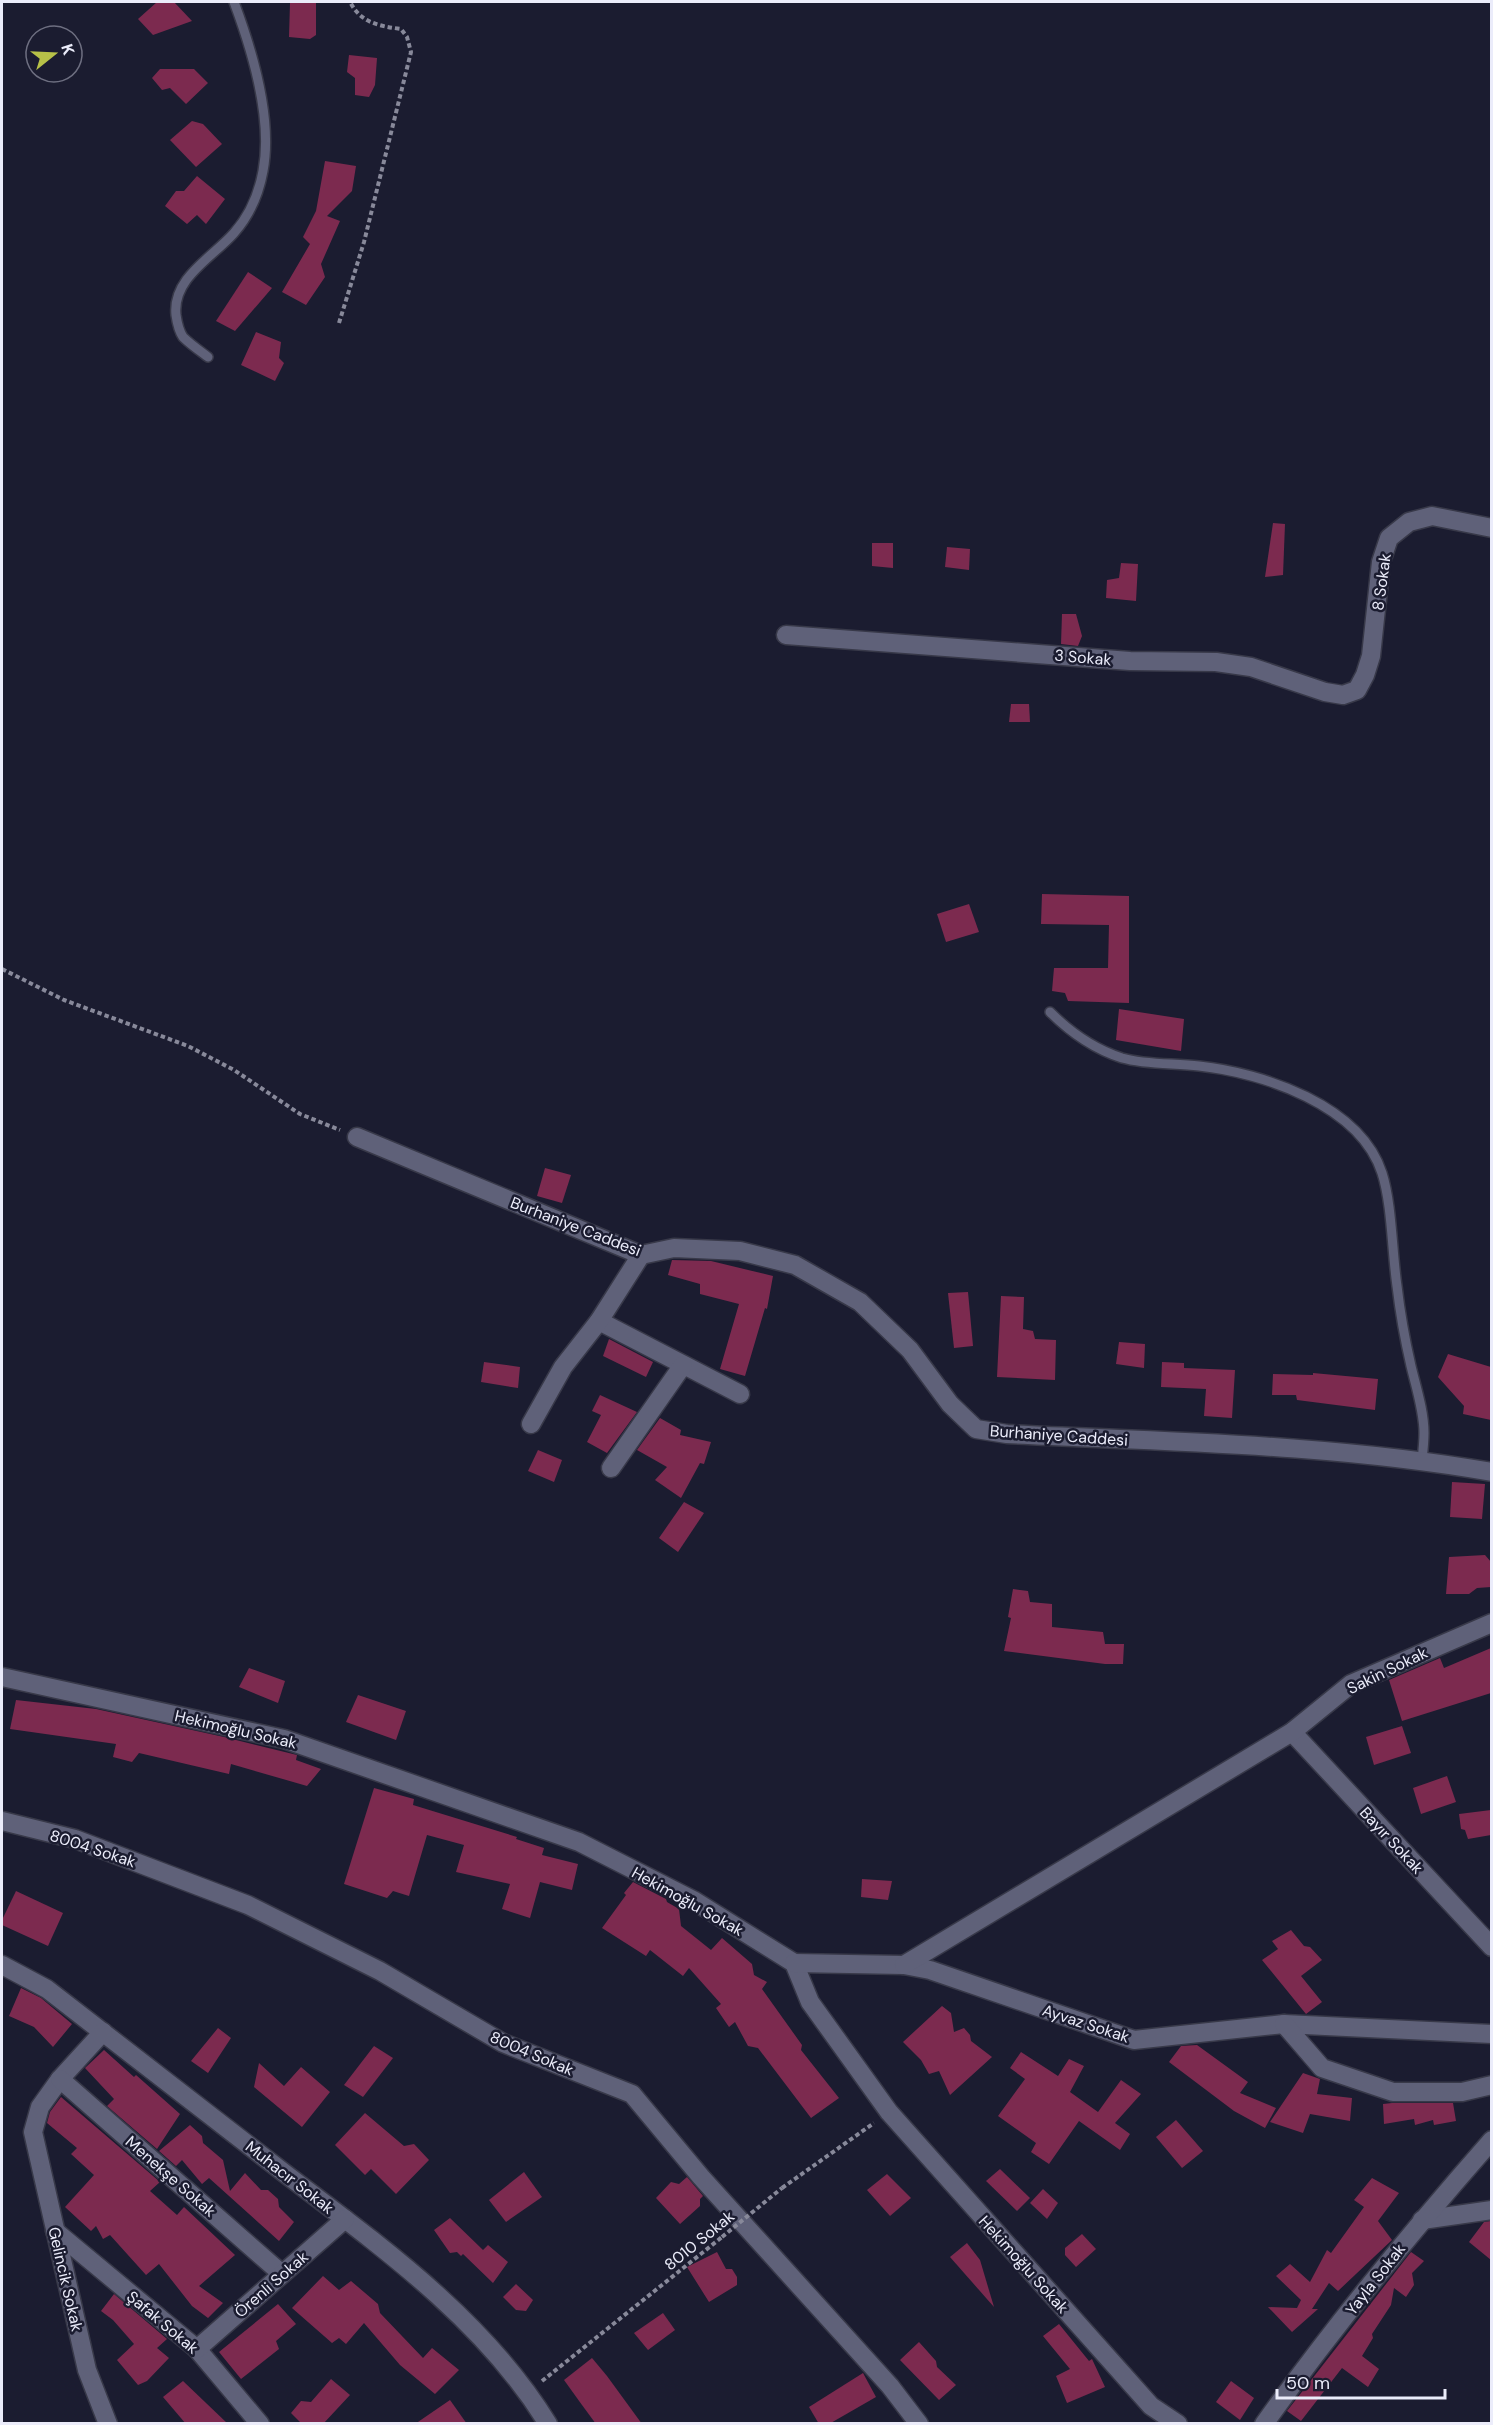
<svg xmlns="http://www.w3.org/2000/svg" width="1493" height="2425" viewBox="0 0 1493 2425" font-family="'DM Sans',sans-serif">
  <rect width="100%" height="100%" fill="#1b1c30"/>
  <g fill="#7c2a4f">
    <path d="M157,2H174L192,21L153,35L138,19Z"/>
    <path d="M290,3H316V35L310,39L289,37Z"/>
    <path d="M349,55L377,58L375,85L369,97L355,95V78L347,72Z"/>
    <path d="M160,69H194L208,83L186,104L170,88L162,90L152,78Z"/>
    <path d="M192,121L203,124L222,144L196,167L170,140Z"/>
    <path d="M325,161L356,166L352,191L327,216L340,221L321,264L325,277L306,305L282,292L310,244L303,237L316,211Z"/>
    <path d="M197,176L225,199L206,224L197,215L187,224L165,206L176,191H184Z"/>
    <path d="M248,272L272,288L235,331L216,321Z"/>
    <path d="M256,332L281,342L279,358L284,363L275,381L241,365Z"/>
    <path d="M1273,523L1285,524L1283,575L1265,577Z"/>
    <path d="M872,543H893V568L872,566Z"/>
    <path d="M947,547L970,549L969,570L945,567Z"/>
    <path d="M1121,563L1138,564L1136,601L1106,598L1107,580L1119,578Z"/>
    <path d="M1062,614H1076L1082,636L1078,646L1061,644Z"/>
    <path d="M1011,704H1029L1030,722H1009Z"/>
    <path d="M1042,894L1129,896V1003L1068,1001L1065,993L1052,991L1054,968H1108L1109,925L1041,924Z"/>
    <path d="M969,904L979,932L946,942L937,914Z"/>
    <path d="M1119,1009L1184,1019L1181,1051L1116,1040Z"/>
    <path d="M545,1168L571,1175L562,1203L537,1196Z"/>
    <path d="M672,1260L711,1261L773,1276L767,1309L765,1308L745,1376L720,1369L739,1304L700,1294V1284L668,1275Z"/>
    <path d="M968,1292L973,1346L954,1348L948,1293Z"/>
    <path d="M1001,1296L1024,1297L1023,1329L1033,1331L1035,1339L1056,1340L1055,1380L997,1377Z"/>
    <path d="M609,1339L653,1362L646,1377L603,1356Z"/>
    <path d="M1119,1342L1145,1344L1144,1368L1116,1364Z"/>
    <path d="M1448,1354L1491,1367V1420L1463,1414L1464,1406L1438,1377Z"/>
    <path d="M484,1362L520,1367L518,1388L481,1382Z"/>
    <path d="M1162,1362L1184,1363V1368L1235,1370L1232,1418L1204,1416L1206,1389L1161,1387Z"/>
    <path d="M1313,1373L1378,1379L1375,1410L1297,1400L1296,1395H1272L1273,1374L1313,1375Z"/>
    <path d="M600,1395L637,1412L607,1453L587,1442L601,1415L592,1411Z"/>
    <path d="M660,1418L681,1430L680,1435L711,1442L704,1464L700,1463L681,1498L655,1480L667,1467L637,1450Z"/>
    <path d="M538,1450L562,1460L554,1482L528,1471Z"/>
    <path d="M1452,1482L1485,1484L1482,1519L1450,1517Z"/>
    <path d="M684,1502L704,1513L678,1552L659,1538Z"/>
    <path d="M1485,1555L1491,1562V1587L1477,1588L1469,1594H1446L1449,1557Z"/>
    <path d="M1013,1589L1028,1591L1030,1602L1052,1604V1627L1103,1632L1105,1644H1124L1123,1664H1105L1004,1651L1011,1618L1008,1617Z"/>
    <path d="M1491,1648V1693L1402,1721L1389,1680L1440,1658L1444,1668Z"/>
    <path d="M249,1668L285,1681L278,1703L239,1687Z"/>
    <path d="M358,1695L406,1711L396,1740L346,1722Z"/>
    <path d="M16,1700L96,1709L224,1737L297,1755L296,1760L321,1769L307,1786L231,1764L229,1774L139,1753L132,1762L113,1757L116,1744L10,1729Z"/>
    <path d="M1402,1726L1411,1753L1374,1765L1366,1737Z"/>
    <path d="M1447,1776L1456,1802L1421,1814L1413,1788Z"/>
    <path d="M374,1788L414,1799L413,1805L517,1837L516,1839L544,1848L542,1855L578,1864L572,1890L540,1882L530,1918L502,1909L510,1884L456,1872L464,1845L427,1835L409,1896L393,1891L387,1898L344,1884Z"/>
    <path d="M1491,1810V1835L1468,1839L1465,1830L1461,1829L1459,1814Z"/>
    <path d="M862,1879L892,1881L888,1900L861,1897Z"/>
    <path d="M633,1882L666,1899L667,1902L679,1909L681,1926L711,1950L722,1938L752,1964L754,1975L767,1982L762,1989L802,2045L801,2050L839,2098L811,2118L758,2048L748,2046L735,2022L729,2027L716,2008L721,2004L689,1968L683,1976L650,1950L646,1956L602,1928L626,1895L624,1893Z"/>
    <path d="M16,1891L63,1913L48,1946L2,1925V1920Z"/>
    <path d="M1291,1930L1304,1946L1310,1947L1322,1960L1301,1976L1322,2002L1306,2014L1262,1960L1278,1949L1272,1941Z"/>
    <path d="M21,1988L41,1998L72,2024L53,2047L34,2027L9,2016Z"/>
    <path d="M942,2006L951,2013L954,2032L964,2028L970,2035L971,2041L992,2057L950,2095L939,2071L929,2074L921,2060L903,2042Z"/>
    <path d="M218,2028L231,2038L208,2073L191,2061Z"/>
    <path d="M1197,2045L1248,2082L1240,2093L1276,2108L1265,2128L1234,2111L1169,2062L1181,2046Z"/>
    <path d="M374,2046L393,2058L363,2097L344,2085Z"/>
    <path d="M104,2050L134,2077L136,2075L180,2114L157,2149L107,2106L114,2099L85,2068Z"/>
    <path d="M1021,2052L1058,2076L1069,2059L1084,2066L1070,2092L1098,2112L1121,2080L1141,2094L1115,2123L1130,2134L1120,2150L1079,2121L1049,2164L1031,2152L1036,2143L998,2116L1025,2079L1010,2068Z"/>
    <path d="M259,2063L284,2086L301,2067L330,2092L302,2127L254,2087Z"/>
    <path d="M1303,2073L1320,2079L1317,2094L1352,2098L1350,2121L1310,2114L1303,2133L1270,2122Z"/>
    <path d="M61,2097L160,2182L150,2191L177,2215L184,2207L235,2255L199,2286L223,2303L208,2318L192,2306L159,2264L146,2275L110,2235L103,2239L96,2226L91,2231L65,2207L94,2175L71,2154L77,2148L47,2123L50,2112Z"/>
    <path d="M1392,2103H1453L1456,2121L1434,2125L1433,2120L1415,2125L1414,2119L1384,2124L1383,2104Z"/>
    <path d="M365,2113L404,2146L414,2144L429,2160L396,2194L371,2169L365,2175L335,2145Z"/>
    <path d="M1176,2120L1203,2151L1182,2168L1156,2137Z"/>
    <path d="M190,2125L202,2136L203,2143L223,2160L230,2191L245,2173L261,2190H268L278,2199L279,2207L294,2222L279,2241L209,2178L202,2184L182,2160L176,2166L159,2151Z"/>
    <path d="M1000,2169L1030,2198L1017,2211L986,2181Z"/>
    <path d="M524,2172L542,2197L506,2222L489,2200Z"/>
    <path d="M887,2174L911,2198L890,2216L867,2190Z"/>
    <path d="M687,2177L703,2196L700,2199V2206L680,2224L656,2198L671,2182L679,2184Z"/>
    <path d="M1372,2178L1399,2193L1378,2221L1392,2240L1338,2291L1329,2283L1312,2309H1318L1292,2332L1268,2307L1297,2308L1301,2300L1276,2276L1290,2264L1310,2282L1327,2250L1331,2253L1364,2207L1354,2200Z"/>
    <path d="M1043,2189L1058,2203L1047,2219L1030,2203Z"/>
    <path d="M450,2218L483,2250L488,2245L508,2262L493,2283L463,2254L461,2256L457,2252L450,2253L434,2230Z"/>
    <path d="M1491,2221V2260L1469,2242L1484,2222Z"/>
    <path d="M1082,2234L1096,2249L1076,2267L1065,2255V2248Z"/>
    <path d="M967,2243L980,2260L994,2307L950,2257Z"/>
    <path d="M717,2252L726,2269H732L737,2277V2285L709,2302L687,2267Z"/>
    <path d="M1411,2252L1424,2261L1412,2273L1414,2285L1406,2297L1394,2288L1391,2305L1372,2334L1373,2338L1362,2356L1379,2369L1368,2387L1342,2368L1301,2421L1287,2411Z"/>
    <path d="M323,2276L339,2290L351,2281L378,2304L380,2313L423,2358L432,2348L459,2370L435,2394L400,2365L364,2323L346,2344L339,2338L332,2343L292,2308Z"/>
    <path d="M516,2284L533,2300L526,2311L516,2310L503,2297Z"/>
    <path d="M114,2294L167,2339L157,2348L169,2358L147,2381L138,2385L117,2360L134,2344L113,2320L101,2311Z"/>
    <path d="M278,2304L296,2324L276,2341L279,2349L241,2379L219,2352Z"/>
    <path d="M663,2313L675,2330L648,2350L634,2333Z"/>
    <path d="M1059,2324L1089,2361L1092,2359L1105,2387L1067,2403L1056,2376L1070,2369L1043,2336Z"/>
    <path d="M919,2342L936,2361L937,2367L956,2385L939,2400L900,2360Z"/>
    <path d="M592,2358L607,2376L642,2424H596L582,2405L564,2380Z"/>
    <path d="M863,2373L876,2397L829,2424H819L809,2407Z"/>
    <path d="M331,2379L350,2395L323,2424H302L291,2413L301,2401L311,2402Z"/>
    <path d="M183,2381L228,2424H186L163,2397Z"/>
    <path d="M1231,2381L1254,2398L1240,2420L1216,2402Z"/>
    <path d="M450,2400L467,2424H415Z"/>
  </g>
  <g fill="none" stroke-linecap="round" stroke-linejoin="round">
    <g stroke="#383949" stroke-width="12">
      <g id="service">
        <path d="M208,357C200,351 190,344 183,337C179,331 177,322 176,315C172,278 213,257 234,233C249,216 259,193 263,171C273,119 252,50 234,2"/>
        <path d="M1050,1012C1071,1033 1094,1049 1122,1058C1147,1065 1173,1063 1199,1066C1263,1073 1360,1105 1382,1173C1392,1204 1392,1252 1397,1286C1400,1312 1405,1340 1411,1366C1416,1387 1424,1411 1424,1433C1424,1442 1423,1451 1422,1460"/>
      </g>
    </g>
    <g stroke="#383949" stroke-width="21">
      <g id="minor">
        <path d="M786,635L1130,661L1216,662L1251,667L1325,692L1343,695L1357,690L1365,675L1371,656L1381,562L1389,538L1409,522L1432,516L1492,528"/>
        <path d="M357,1137L641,1255L674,1248L740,1251L795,1265L860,1302L910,1350L950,1404L976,1429L1007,1434C1169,1442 1332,1444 1492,1472"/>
        <path d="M599,1321L740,1394"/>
        <path d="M531,1424L563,1367L599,1321L641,1255"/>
        <path d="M611,1468L683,1365"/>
        <path d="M2,1677L284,1739L579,1842L693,1900L794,1963L810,2002L889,2112L1151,2406L1178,2424"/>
        <path d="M1292,1732L1492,1947"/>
        <path d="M2,1821L75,1839L248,1905L380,1971L503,2043L632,2094L701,2177L890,2386L919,2424"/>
        <path d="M794,1963L904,1965L930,1970L1134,2040L1284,2024L1492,2034"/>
        <path d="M2,1965L47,1989C127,2051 207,2113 287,2175C382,2247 485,2321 548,2424"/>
        <path d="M904,1965L1292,1732L1351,1684L1492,1623"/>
        <path d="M1284,2024L1322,2068L1393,2092H1462L1492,2085"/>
        <path d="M103,2032L60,2079L40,2107L33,2132L87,2370L108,2424"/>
        <path d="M60,2079L282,2274"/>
        <path d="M1422,2220L1492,2210"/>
        <path d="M55,2231L197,2349L260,2424"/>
        <path d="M197,2349L345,2219"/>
        <path d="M1264,2424C1335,2325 1412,2231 1492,2140"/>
      </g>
    </g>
    <g stroke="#88899a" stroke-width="4" stroke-dasharray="4.5 3" stroke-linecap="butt">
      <path d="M339,323L364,242L411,52L407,37L401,29C379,26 361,23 350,2"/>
      <path d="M2,969L64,1000L188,1046L234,1070L300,1114L340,1130"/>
      <path d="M782,2188L874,2123"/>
      <path d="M542,2381L722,2237"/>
    </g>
    <use href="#service" stroke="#5f6179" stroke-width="9"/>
    <use href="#minor" stroke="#5f6179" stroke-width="18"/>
    <path stroke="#88899a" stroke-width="4" stroke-dasharray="4.5 3" stroke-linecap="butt" d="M722,2237L782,2188"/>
  </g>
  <g text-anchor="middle" stroke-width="5" stroke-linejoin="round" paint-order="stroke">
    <g font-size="16" fill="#ebecfa" stroke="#1b1c30">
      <text transform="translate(1381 582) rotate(-82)" y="6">8 Sokak</text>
      <text transform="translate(1083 657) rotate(5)" y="6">3 Sokak</text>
      <text transform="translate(576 1226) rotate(21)" y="6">Burhaniye Caddesi</text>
      <text transform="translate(1059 1435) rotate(4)" y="6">Burhaniye Caddesi</text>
      <text transform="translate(1387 1670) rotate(-26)" y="6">Sakin Sokak</text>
      <text transform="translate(236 1729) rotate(13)" y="6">Hekimoğlu Sokak</text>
      <text transform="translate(1392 1840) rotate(47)" y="6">Bayır Sokak</text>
      <text transform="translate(93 1848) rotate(18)" y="6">8004 Sokak</text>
      <text transform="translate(688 1901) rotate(29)" y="6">Hekimoğlu Sokak</text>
      <text transform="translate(1086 2023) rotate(18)" y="6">Ayvaz Sokak</text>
      <text transform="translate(532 2053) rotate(23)" y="6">8004 Sokak</text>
      <text transform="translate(171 2176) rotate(41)" y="6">Menekşe Sokak</text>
      <text transform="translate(290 2177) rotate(38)" y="6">Muhacır Sokak</text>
      <text transform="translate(699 2240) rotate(-39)" y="6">8010 Sokak</text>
      <text transform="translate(1024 2264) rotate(48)" y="6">Hekimoğlu Sokak</text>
      <text transform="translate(66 2279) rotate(77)" y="6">Gelincik Sokak</text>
      <text transform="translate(1375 2279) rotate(-52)" y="6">Yayla Sokak</text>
      <text transform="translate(271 2284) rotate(-41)" y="6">Örenli Sokak</text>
      <text transform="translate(163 2322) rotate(40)" y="6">Şafak Sokak</text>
    </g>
  </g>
  <rect width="1493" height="2425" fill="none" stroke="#ebecfa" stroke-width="6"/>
  <g transform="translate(54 54) rotate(72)"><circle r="28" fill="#1b1c30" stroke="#6e6f81" stroke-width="1.5"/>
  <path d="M0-4.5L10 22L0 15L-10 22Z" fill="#b7c148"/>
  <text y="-9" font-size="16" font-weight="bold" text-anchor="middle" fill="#ebecfa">K</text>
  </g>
  <path d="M1277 2389v9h168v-9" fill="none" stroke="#ebecfa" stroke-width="3"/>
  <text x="1286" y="2389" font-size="18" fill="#ebecfa" stroke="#1b1c30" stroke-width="4.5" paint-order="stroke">50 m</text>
</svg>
